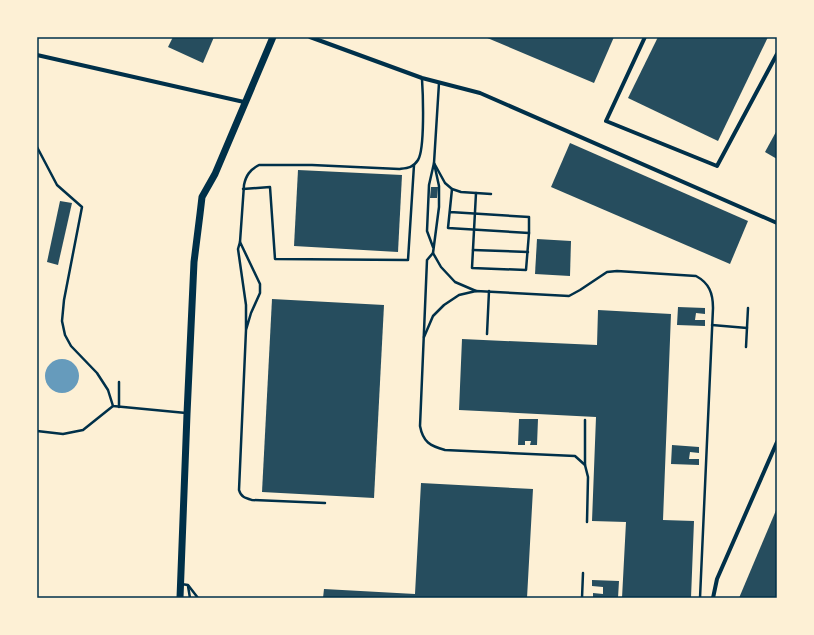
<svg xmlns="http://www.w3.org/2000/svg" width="814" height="635" viewBox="0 0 814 635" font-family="'Libre Baskerville',serif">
  <rect width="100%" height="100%" fill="#fdf0d5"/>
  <circle fill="#669bbc" cx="62" cy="376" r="17"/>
  <g fill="#264d5e">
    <path d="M173,37H214L203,63L168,47Z"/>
    <path d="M485,37H614L594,83Z"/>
    <path d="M658,37H768L718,141L628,98Z"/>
    <path d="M777,130V159L765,152Z"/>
    <path d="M570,143L748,221L730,264L551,187Z"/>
    <path d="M298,170L402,175L398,252L294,246Z"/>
    <path d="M431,187H438L437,198H430Z"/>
    <path d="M60,201L72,203L58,265L47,262Z"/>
    <path d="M537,239L571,241L570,276L535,274Z"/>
    <path d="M272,299L384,305L374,498L262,492Z"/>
    <path d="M678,307L705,308V314L696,313L695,320H705V326L677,325Z"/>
    <path d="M598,310L671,314L663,520L694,521L691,598H622L626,522L592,521L596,417L459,410L462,339L597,345Z"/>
    <path d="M519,419H538L537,445H530L531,441H525V445H518Z"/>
    <path d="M672,445L699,447V453L690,452L689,459H699V465L671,464Z"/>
    <path d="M421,483L533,489L527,598H323L324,589L415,594Z"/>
    <path d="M777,508V598H739Z"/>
    <path d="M592,580L619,581L618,598H593V593L603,594V587L592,586Z"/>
  </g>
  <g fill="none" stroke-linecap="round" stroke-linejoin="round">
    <g stroke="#003049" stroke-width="2.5">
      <path d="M439,83L434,163L445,183L452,189L461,192L491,194"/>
      <path d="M37,147L57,185L82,207L64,300L62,321L65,335L71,346L97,373L108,390L113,406L186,413"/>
      <path d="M243,189L270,187L275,259L408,260L414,165"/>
      <path d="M476,193L472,268L526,270L529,233"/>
      <path d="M450,212L529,217V233L448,228L452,189"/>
      <path d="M240,242L244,185C246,175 250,170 259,165H312L399,169C407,168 413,168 418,160C425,149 423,94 422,79"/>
      <path d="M433,247L427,231L429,185L434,163L439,186V207L433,253L427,260L420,426C423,442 430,446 445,450L575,456L585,465L588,477L587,522"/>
      <path d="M473,250L528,252"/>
      <path d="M433,253L441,267L455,282L476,291"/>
      <path d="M712,325L747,328"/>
      <path d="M246,330L251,313L260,293V284L240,242L238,249L246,305V330L239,490C241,497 245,498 252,500L325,503"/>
      <path d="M487,334L489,291"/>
      <path d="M424,337L433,316L444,305L459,295L476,291L569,296L580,290L607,272L617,271L696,276C709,283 713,293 713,308L700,598"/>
      <path d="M746,347L748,308"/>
      <path d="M119,382V407"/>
      <path d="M585,420V465"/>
      <path d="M37,431L63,434L83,430L113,406"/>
      <path d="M181,584L188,585L198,598"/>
      <path d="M188,586L190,598"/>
      <path d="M582,598L583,573"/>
    </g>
    <g stroke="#003049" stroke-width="4">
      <path d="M310,37L422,78L480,93L777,223"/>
      <path d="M645,37L606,121L717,166L777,54"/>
      <path d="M37,55L244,102"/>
      <path d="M713,598L717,579L777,442"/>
    </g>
    <path stroke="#003049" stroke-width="7" d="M180,598L187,414L194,262L200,214L202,197L215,174L273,37"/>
  </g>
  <rect width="814" height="635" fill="none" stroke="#fdf0d5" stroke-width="76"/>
  <rect x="38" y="38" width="738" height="559" fill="none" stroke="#003049" stroke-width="1.5"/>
</svg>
